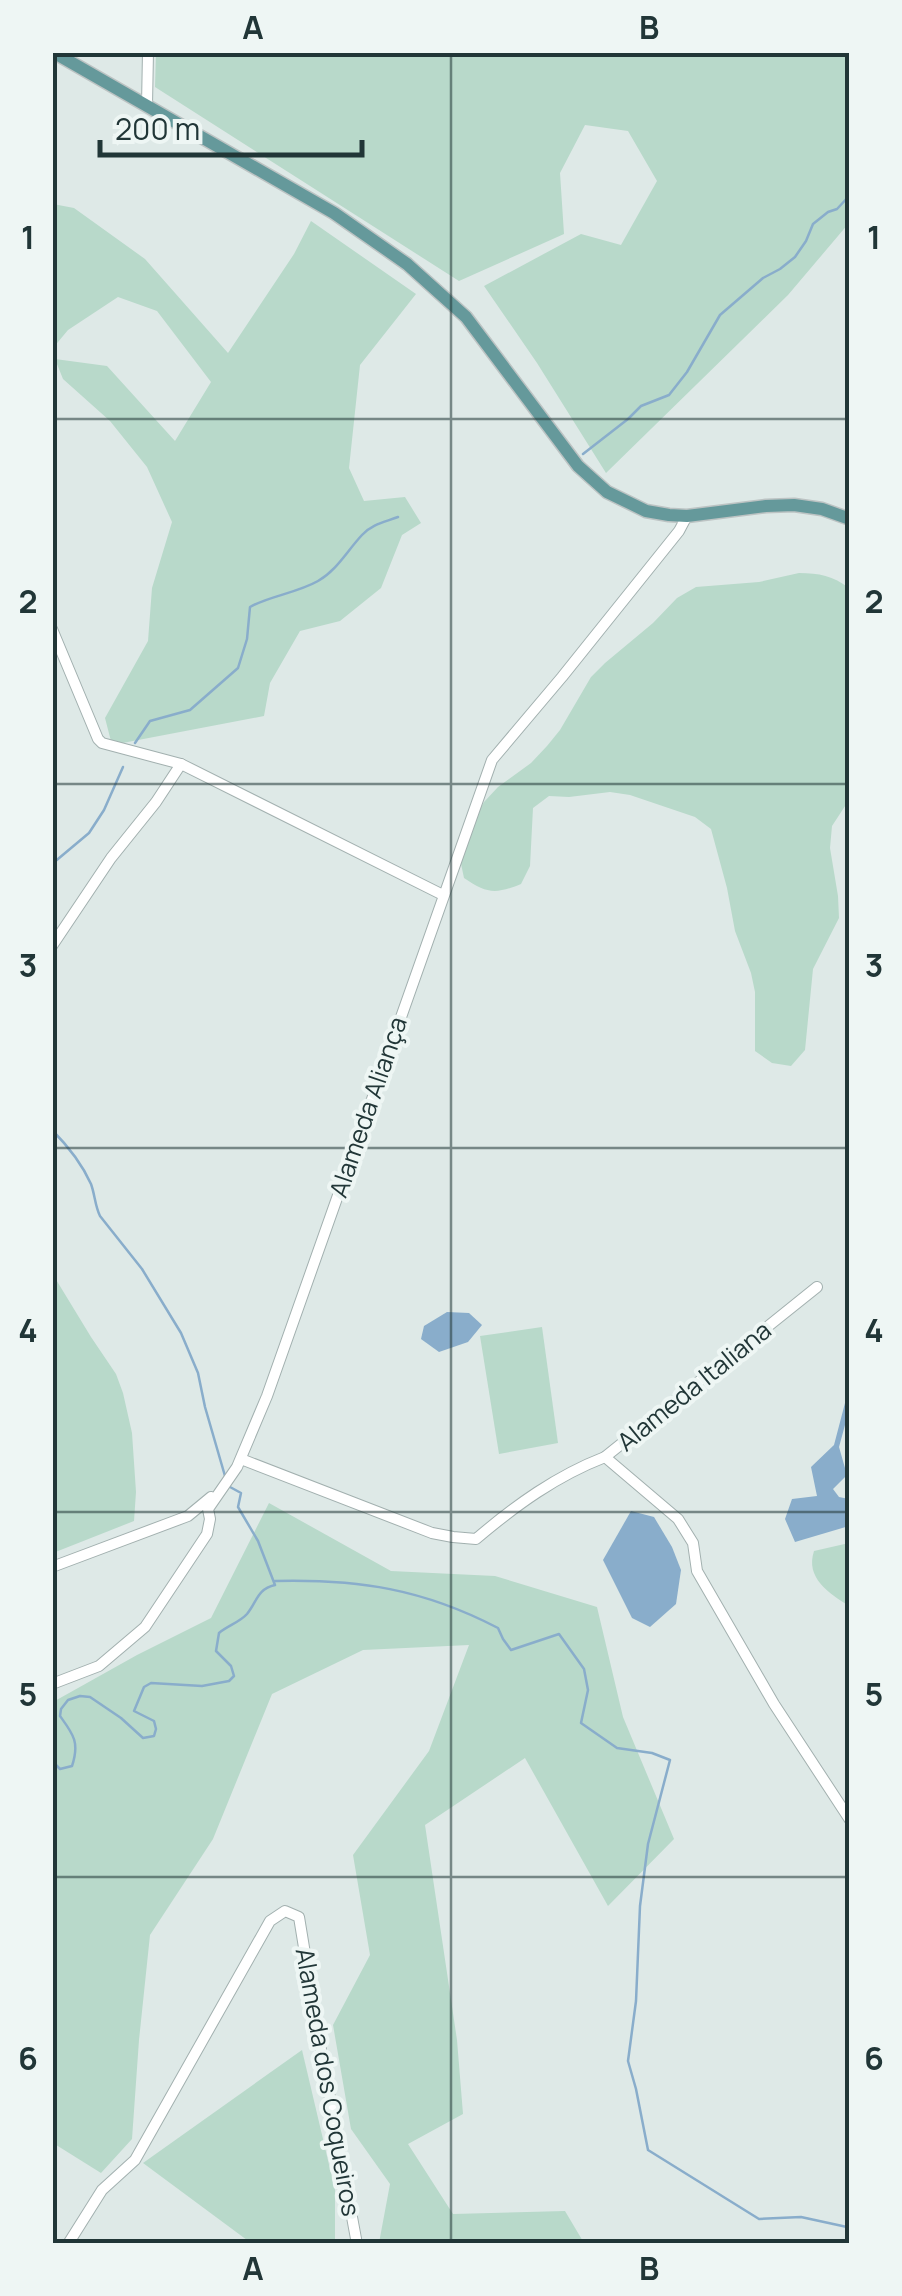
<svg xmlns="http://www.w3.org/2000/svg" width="902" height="2296" viewBox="0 0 902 2296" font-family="Manrope,sans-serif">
  <rect width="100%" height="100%" fill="#dee9e7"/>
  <g fill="#b8d9ca">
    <path d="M156,53H849V223L788,295L606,473L537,363L484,286L581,234L621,245L657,181L628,131L585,125L560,173L564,234L459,281L155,87Z"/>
    <path d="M53,204L74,208L145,259L228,353L294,254L311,221L416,294L360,365L349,468L364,501L405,497L421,523L402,535L381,588L340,621L300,631L270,683L264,716L112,745L105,718L148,641L152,588L172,522L147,467L110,421L63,379L55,359L107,366L175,441L211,382L157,311L118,297L68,330L53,348Z"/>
    <path d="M799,573C819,573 833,576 849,588V800L832,826L830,848L838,896L839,918L813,969L805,1050L791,1066L772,1063L755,1051V992L751,973L735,931L727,888L711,829L695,817L630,795L610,792L569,797L549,796L533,808L530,866L521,884C496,894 487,894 464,878L460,859L475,818L484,802L498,787L531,763L547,746L560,730L591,677L605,663L653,623L677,598L696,587L759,582Z"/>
    <path d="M52,1273L91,1337L116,1374L123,1393L132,1433L136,1492L134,1521L53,1553Z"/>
    <path d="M542,1327L558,1443L499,1454L480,1336Z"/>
    <path d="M269,1503L391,1571L495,1576L597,1607L623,1717L674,1839L608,1906L525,1758L425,1825L457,2040L463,2114L408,2144L453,2214L565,2211L584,2243H379L390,2184L351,2129L333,2025L370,1955L353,1855L429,1751L469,1645L363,1650L272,1694L213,1839L150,1935L139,2040L132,2139L101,2173L53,2143V1702L137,1655L211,1618Z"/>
    <path d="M849,1543H850L849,1606C829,1593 805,1578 814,1551Z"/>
    <path d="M302,2050L335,2190V2243H251L143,2163Z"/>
  </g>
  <g fill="#89adcb">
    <path d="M447,1312L469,1313L482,1325L468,1342L439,1352L421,1339L424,1326Z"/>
    <path d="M849,1402V1425H845L839,1447L847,1475L833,1489L839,1497L849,1499V1526L795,1542L785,1519L792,1499L817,1496L811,1467L834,1445L845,1403Z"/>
    <path d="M631,1511L654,1517L672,1547L681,1570L676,1604L650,1627L632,1618L603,1560Z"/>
  </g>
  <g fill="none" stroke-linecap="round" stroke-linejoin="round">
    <g stroke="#89adcb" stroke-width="2.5">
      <path d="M583,454L628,419L641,406L669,395L687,372L720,315L763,278L780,269L795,257L806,241L813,224L828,212L837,209L850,195"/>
      <path d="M135,743L150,721L190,710L238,668L247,639L250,607C269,596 297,593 318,581C337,570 347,551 362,535C372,524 385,522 398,517"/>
      <path d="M52,864L89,833L104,810L123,767"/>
      <path d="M52,1130C68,1146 82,1164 91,1184C95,1195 95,1206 100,1216L142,1269L181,1333L198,1373L205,1407L225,1476"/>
      <path d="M275,1581C359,1579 423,1589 498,1628L503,1639L511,1650L559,1634L584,1669L588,1690L581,1723L617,1748L652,1753L670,1760L648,1844L640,1906L636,2001L628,2061L636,2089L648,2150L759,2219L801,2217L847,2227L850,2229"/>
      <path d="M52,1761L60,1769L72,1766C80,1742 73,1734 60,1716L61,1709L68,1700L80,1696L90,1697L121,1718L143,1738L154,1736L156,1729L154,1721L134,1711L144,1687L151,1683L202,1686L229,1681L234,1676L231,1666L216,1651L219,1633C227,1626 240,1622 247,1614C257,1602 257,1589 275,1585L258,1541L238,1507L241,1493L230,1487"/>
    </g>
    <g stroke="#a2b0af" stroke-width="12">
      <g id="minor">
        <path d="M147,105L148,52"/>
        <path d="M52,629L98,739L102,743L181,764L443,895"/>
        <path d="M52,946L111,858L156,802L181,764"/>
        <path d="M605,1457L678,1519L693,1543L697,1571L774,1704L850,1820"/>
        <path d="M241,1459L432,1533L453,1537L476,1539C516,1505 556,1476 605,1457L817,1287"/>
        <path d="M52,1567L188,1516L211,1497"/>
        <path d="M52,1684L99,1666L145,1627L207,1534L210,1519L208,1509L237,1467L267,1396L492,760L562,677L679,531L687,516"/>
        <path d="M68,2244L102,2190L135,2160L270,1921L285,1911L299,1917L319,2039L357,2244"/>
      </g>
    </g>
    <g stroke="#bcc3c3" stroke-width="15">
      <path id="major" d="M53,52L334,213L407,264L466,317L578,466L607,492L646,511L669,515L687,516L766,506L794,505L822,509L850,519"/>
    </g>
    <use href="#minor" stroke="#fff" stroke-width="10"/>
    <use href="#major" stroke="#65999b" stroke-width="12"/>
  </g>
  <path fill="none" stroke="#213637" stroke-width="2.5" stroke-opacity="0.55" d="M451,52V2244M52,419H850M52,784H850M52,1148H850M52,1512H850M52,1877H850"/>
  <g text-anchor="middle" stroke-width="8" stroke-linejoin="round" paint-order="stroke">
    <g font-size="25" fill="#213637" stroke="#eef6f4">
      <text transform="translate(368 1107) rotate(-71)" y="9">Alameda Aliança</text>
      <text transform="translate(694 1386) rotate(-39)" y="9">Alameda Italiana</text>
      <text transform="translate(328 2082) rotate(80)" y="9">Alameda dos Coqueiros</text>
    </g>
  </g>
  <rect width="902" height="2296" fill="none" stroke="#eef6f4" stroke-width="110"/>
  <path d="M100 140v15h262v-15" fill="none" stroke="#213637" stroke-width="5"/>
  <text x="115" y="140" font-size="30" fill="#213637" stroke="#eef6f4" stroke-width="8" paint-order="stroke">200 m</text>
  <rect x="55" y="55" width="792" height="2186" fill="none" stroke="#213637" stroke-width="4"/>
  <g font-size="32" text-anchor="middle" font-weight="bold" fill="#213637">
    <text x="253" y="39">A</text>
    <text x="649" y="39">B</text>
    <text x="28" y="249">1</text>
    <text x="874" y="249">1</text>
    <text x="28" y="613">2</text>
    <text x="874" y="613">2</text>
    <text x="28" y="977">3</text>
    <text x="874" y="977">3</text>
    <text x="28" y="1342">4</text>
    <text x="874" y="1342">4</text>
    <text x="28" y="1706">5</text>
    <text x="874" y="1706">5</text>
    <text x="28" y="2070">6</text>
    <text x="874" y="2070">6</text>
    <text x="253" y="2280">A</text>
    <text x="649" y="2280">B</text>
  </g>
</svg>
